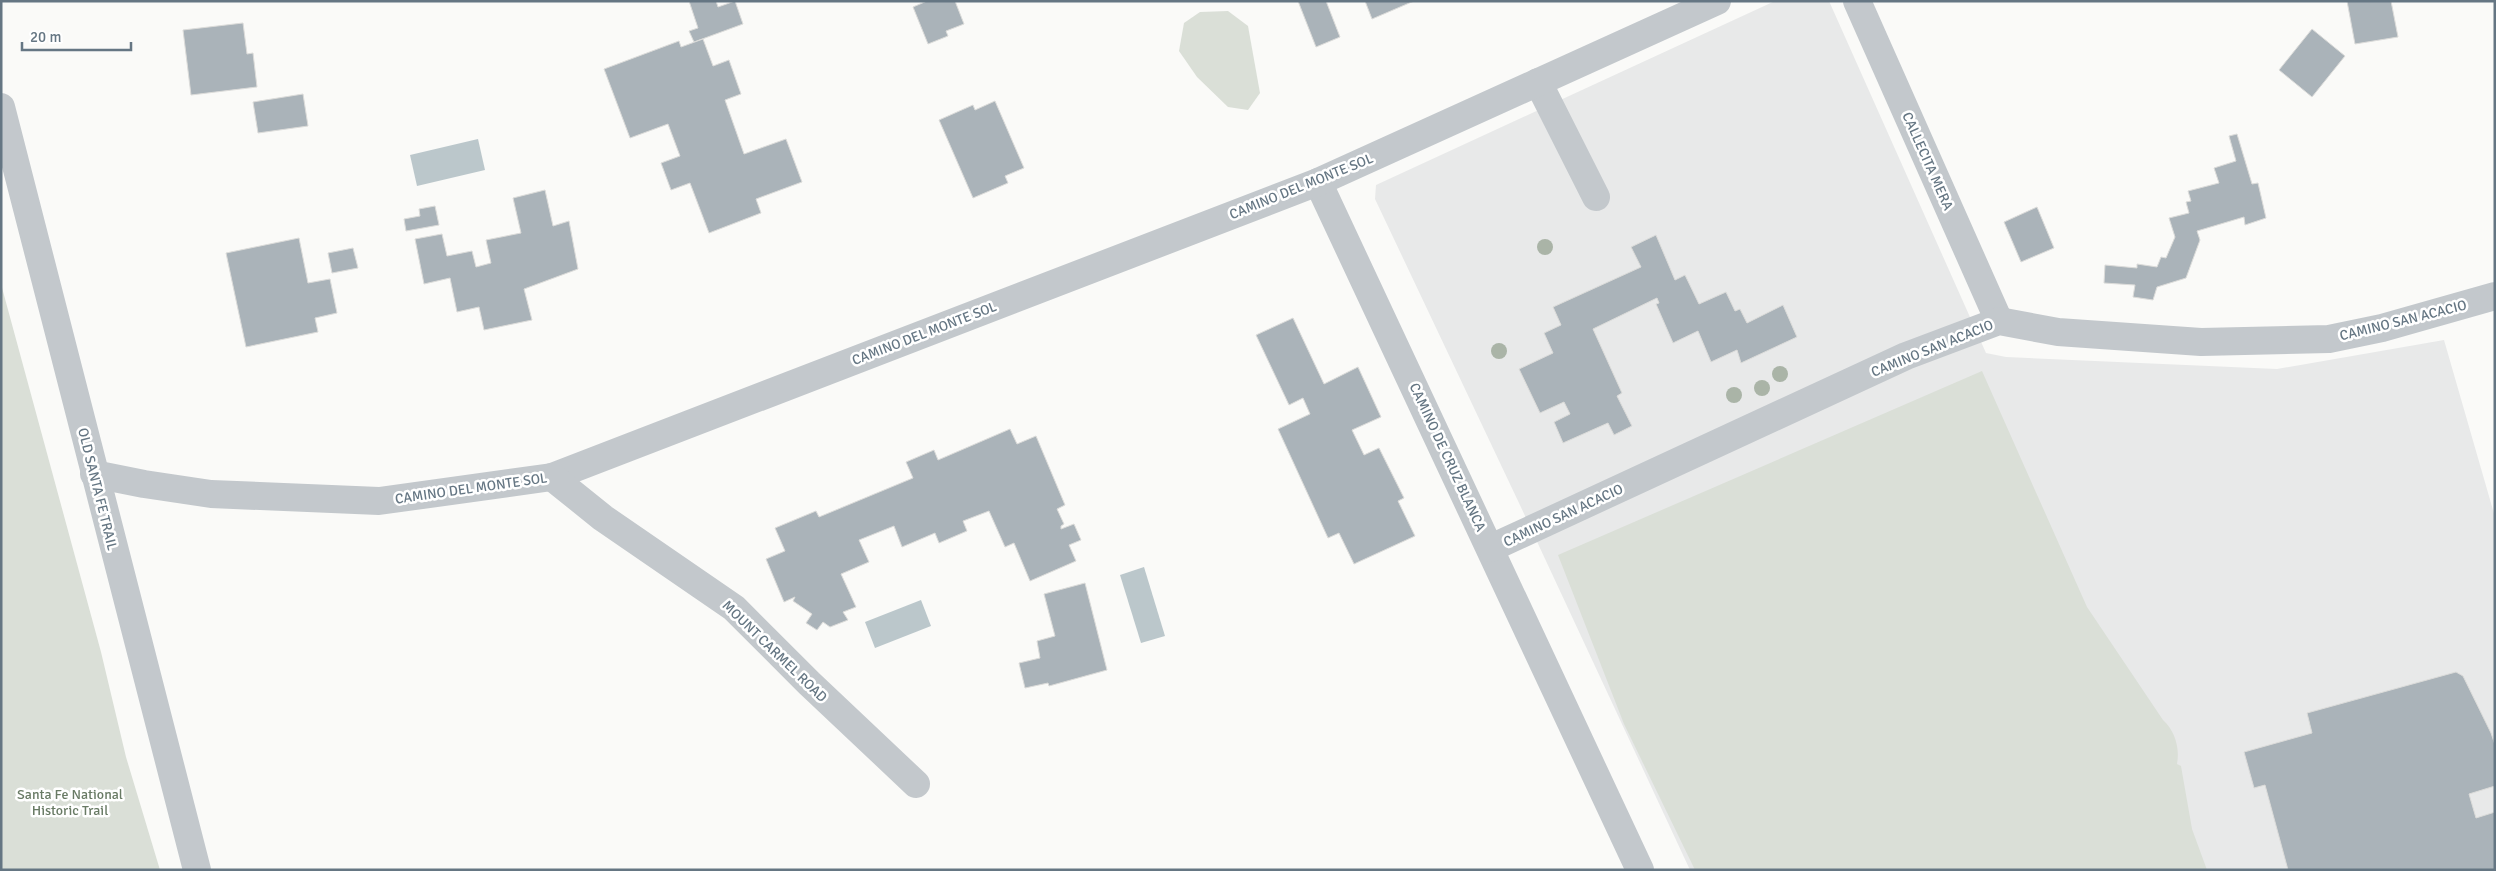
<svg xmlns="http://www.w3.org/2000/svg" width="2496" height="871" viewBox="0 0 2496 871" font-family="Signika,sans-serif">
  <rect width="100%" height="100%" fill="#fafaf8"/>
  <path fill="#e8e9e9" d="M1775,1H1829L1986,353L2006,357L2277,369L2444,340L2495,517V870H1690L1519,503L1375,199L1376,185Z"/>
  <g fill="#dadfd7">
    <path d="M1228,11L1248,26L1260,93L1248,110L1228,107L1197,77L1179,51L1184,23L1200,12Z"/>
    <path d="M1,284L101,652L126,757L160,870H1Z"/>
    <path d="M1982,371L2087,607L2163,720C2175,731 2180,748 2177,764L2181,766L2192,829L2207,870H1695L1624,724L1558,555Z"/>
  </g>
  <g fill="#bbc7cb">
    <path d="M478,139L485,170L417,186L410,155Z"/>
    <path d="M1144,567L1165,636L1141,643L1120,575Z"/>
    <path d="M921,600L931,626L875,648L865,622Z"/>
  </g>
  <g fill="#aab3b9" stroke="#dcdcda">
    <path d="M689,1H716L718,7L735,1L743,24L694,42L689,31L698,28Z"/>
    <path d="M927,1H955L964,24L946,31L948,36L928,44L913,7Z"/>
    <path d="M1298,1H1326L1340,37L1316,47Z"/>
    <path d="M1365,1H1414L1372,19Z"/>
    <path d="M2347,1H2391L2398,37L2355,44Z"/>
    <path d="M243,23L247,54L253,53L257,87L191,95L183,30Z"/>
    <path d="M2312,29L2345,56L2312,97L2279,70Z"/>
    <path d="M703,39L713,66L729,60L741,94L725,100L744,154L786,139L802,182L756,199L761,213L709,233L690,183L671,190L661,163L680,156L668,124L630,138L604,69L679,41L681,47Z"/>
    <path d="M303,94L308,126L258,133L253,102Z"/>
    <path d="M995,101L1024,168L1005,176L1008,183L973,198L939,120L973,105L975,110Z"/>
    <path d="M2237,134L2252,184L2258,183L2266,218L2245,225L2244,217L2197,231L2200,240L2186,278L2157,287L2153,300L2133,297L2135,285L2104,283L2105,265L2137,268V264L2157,267L2161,257L2166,258L2175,237L2169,218L2189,213L2186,202L2191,201L2188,191L2219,183L2214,168L2236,161L2229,136Z"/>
    <path d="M545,190L553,226L569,221L578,269L524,289L532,320L484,330L479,307L457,312L450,278L424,284L415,239L442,234L447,256L472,251L476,267L491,263L486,240L521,233L513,198Z"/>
    <path d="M435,206L439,225L406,231L404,219L420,216L419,209Z"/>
    <path d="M2037,207L2054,248L2021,262L2004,222Z"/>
    <path d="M1656,235L1675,280L1685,275L1699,304L1726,292L1735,311L1740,309L1747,323L1783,305L1797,337L1741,363L1737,350L1711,362L1698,331L1673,343L1656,304L1659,303L1657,298L1593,329L1622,393L1617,396L1632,426L1614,435L1608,423L1563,443L1554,422L1570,414L1564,402L1540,413L1519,369L1553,353L1544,333L1561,325L1553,307L1641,267L1631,247Z"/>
    <path d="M299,238L308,283L330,279L337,313L315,318L318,332L246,347L226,253Z"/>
    <path d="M353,248L358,268L332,273L328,253Z"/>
    <path d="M1293,318L1324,384L1358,367L1381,417L1352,430L1364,455L1379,448L1404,498L1398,501L1415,536L1354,564L1339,533L1328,538L1278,429L1310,414L1303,398L1289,405L1256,335Z"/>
    <path d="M1010,429L1017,444L1036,436L1065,505L1057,509L1064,524L1061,526V529L1074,524L1081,540L1069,545L1076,561L1030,581L1014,543L1005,547L989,511L963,521L967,531L939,543L935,533L902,547L894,526L859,540L869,562L841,574L856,607L843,612L848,620L830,627L823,622L817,630L806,623L812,614L793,601L795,597L784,602L766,559L785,551L775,528L816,511L819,517L913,478L906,462L934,450L938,460Z"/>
    <path d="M1085,583L1107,670L1049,686L1048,683L1025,688L1019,663L1040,658L1037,641L1055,636L1044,594Z"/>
    <path d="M2456,672L2463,676L2491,733L2495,745V786L2469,794L2476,818L2495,812V870H2288L2265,785L2254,788L2244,752L2312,733L2307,713Z"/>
  </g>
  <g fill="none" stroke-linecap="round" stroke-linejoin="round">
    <g stroke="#c3c8cc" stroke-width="28">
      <path d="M1857,1L1999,321"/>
      <path d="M1538,82L1596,197"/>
      <path d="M1,107L197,870"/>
      <path d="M1318,182L1640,870"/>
      <path d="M94,474L144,484L211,494L379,501L552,477L1318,182L1717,1"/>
      <path d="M552,477L603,518L734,608L809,683L916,784"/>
      <path d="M1491,548L1906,356L1999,321L2058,332L2201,342L2329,339L2382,328L2495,296"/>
    </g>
  </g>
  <g fill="#aab4a7">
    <circle cx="1545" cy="247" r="8"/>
    <circle cx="1499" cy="351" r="8"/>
    <circle cx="1780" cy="374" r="8"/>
    <circle cx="1762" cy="388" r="8"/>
    <circle cx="1734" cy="395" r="8"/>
  </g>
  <g text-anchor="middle" stroke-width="5" stroke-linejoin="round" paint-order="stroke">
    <g font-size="14" fill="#657683" stroke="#fff">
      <text transform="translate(1928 161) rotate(66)" y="5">CALLECITA MERA</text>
      <text transform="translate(1301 186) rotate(-22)" y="5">CAMINO DEL MONTE SOL</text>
      <text transform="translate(2403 320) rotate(-14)" y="5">CAMINO SAN ACACIO</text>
      <text transform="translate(924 333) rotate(-21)" y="5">CAMINO DEL MONTE SOL</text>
      <text transform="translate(1932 348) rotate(-22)" y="5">CAMINO SAN ACACIO</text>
      <text transform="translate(1448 457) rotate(65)" y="5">CAMINO DE CRUZ BLANCA</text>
      <text transform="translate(471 488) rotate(-8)" y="5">CAMINO DEL MONTE SOL</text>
      <text transform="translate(98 489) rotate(76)" y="5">OLD SANTA FE TRAIL</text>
      <text transform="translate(1563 515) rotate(-25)" y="5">CAMINO SAN ACACIO</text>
      <text transform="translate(775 651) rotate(44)" y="5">MOUNT CARMEL ROAD</text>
    </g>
    <g font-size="14" fill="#687a64" stroke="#fff">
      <text x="70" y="799">Santa Fe National<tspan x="70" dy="16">Historic Trail</tspan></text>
    </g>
  </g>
  <rect width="2496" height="871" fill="none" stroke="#657683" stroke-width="5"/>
  <path d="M22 42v8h109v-8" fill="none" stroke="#657683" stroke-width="2.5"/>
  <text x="30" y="42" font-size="15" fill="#657683" stroke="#ffffff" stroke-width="4" paint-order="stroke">20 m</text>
</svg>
